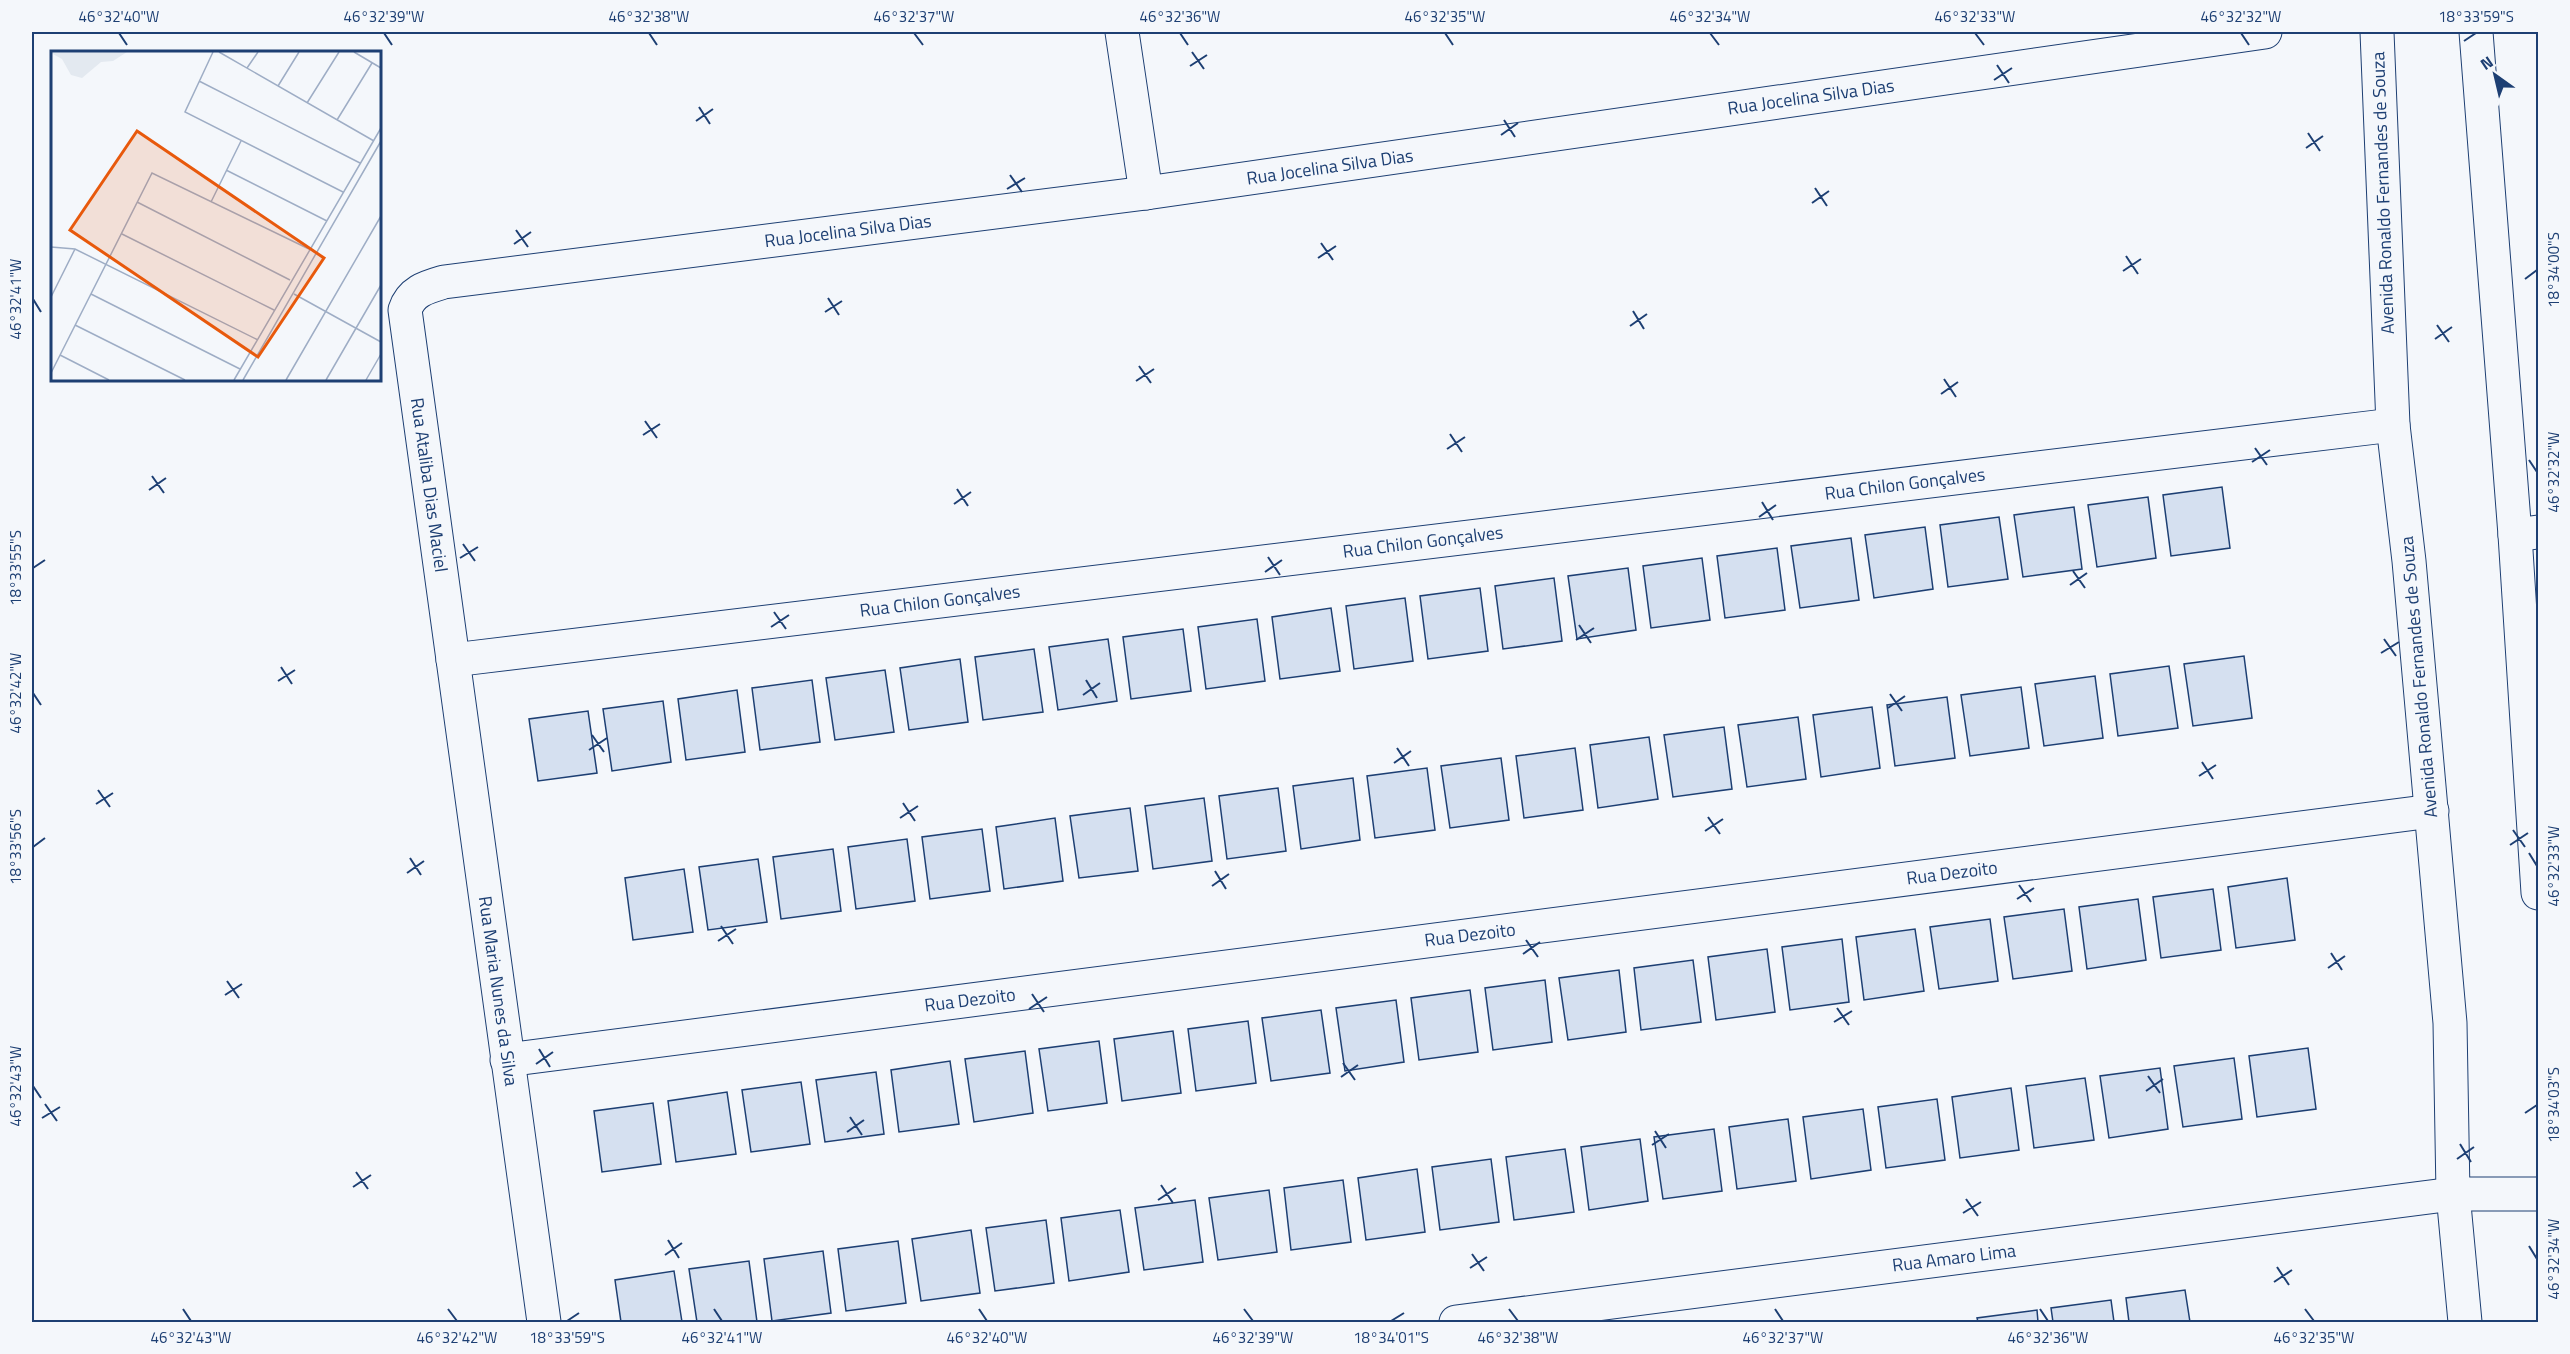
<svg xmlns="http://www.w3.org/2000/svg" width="2570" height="1354" viewBox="0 0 2570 1354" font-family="'Titillium Web',sans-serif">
  <rect width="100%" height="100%" fill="#f4f7fb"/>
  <g fill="#d5e0f0" stroke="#1d3f73" stroke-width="1.5">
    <path d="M2222,487L2230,548L2171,556L2163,495Z"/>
    <path d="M2148,497L2156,558L2097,567L2088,505Z"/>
    <path d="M2074,507L2082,569L2023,577L2014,515Z"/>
    <path d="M1999,517L2008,579L1948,587L1940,525Z"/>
    <path d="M1925,527L1933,589L1874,598L1865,535Z"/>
    <path d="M1851,538L1859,600L1800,608L1791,546Z"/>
    <path d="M1777,548L1785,610L1725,618L1717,556Z"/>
    <path d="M1702,558L1710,620L1651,628L1643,566Z"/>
    <path d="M1628,568L1636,630L1577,639L1568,576Z"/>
    <path d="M1554,578L1562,641L1503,649L1495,586Z"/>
    <path d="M1480,588L1488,651L1428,659L1420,596Z"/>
    <path d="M1405,598L1413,661L1354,669L1346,606Z"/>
    <path d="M1331,608L1340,671L1280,679L1272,617Z"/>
    <path d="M1257,619L1265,681L1206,689L1198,627Z"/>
    <path d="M1183,629L1191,691L1131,699L1123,637Z"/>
    <path d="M1108,639L1117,701L1058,710L1049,647Z"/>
    <path d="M1034,649L1043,712L983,720L975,657Z"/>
    <path d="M2244,656L2252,718L2193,726L2184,664Z"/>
    <path d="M960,659L968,722L909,730L900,668Z"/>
    <path d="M2169,666L2178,728L2118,736L2110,674Z"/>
    <path d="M885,670L894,732L835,740L826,678Z"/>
    <path d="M2095,676L2103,738L2044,746L2035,684Z"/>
    <path d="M812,680L820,742L760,750L752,688Z"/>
    <path d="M2021,687L2029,748L1970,756L1961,695Z"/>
    <path d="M737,690L745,752L686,760L678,699Z"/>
    <path d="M1947,697L1955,758L1895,766L1887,705Z"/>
    <path d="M663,701L671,762L612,771L603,709Z"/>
    <path d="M1872,707L1880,768L1821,777L1813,715Z"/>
    <path d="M588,711L597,773L538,781L529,719Z"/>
    <path d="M1798,717L1806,779L1747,787L1738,725Z"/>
    <path d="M1724,727L1732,789L1673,797L1664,735Z"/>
    <path d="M1649,737L1658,799L1598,808L1590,745Z"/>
    <path d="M1575,748L1583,810L1524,818L1516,756Z"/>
    <path d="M1501,758L1509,820L1450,828L1441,766Z"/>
    <path d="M1427,768L1435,830L1375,838L1367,776Z"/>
    <path d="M1353,778L1360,840L1301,849L1293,786Z"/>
    <path d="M1278,788L1286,851L1227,859L1219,796Z"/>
    <path d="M1204,798L1212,861L1153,869L1145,806Z"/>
    <path d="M1130,808L1138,871L1079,878L1070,816Z"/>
    <path d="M1055,818L1063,881L1004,889L996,827Z"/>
    <path d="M982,829L990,891L930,899L922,837Z"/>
    <path d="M907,839L915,901L856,909L848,847Z"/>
    <path d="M833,849L841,911L781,919L773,857Z"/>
    <path d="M758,859L767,922L708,930L699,867Z"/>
    <path d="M684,869L693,932L633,940L625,878Z"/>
    <path d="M2287,878L2295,940L2236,948L2228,887Z"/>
    <path d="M2213,889L2221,950L2161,958L2153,897Z"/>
    <path d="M2138,899L2146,960L2087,969L2079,907Z"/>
    <path d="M2064,909L2072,971L2013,979L2004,917Z"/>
    <path d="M1990,919L1998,981L1939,989L1930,927Z"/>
    <path d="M1915,929L1924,991L1864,1000L1856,937Z"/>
    <path d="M1842,939L1849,1002L1790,1010L1782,947Z"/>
    <path d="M1767,949L1775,1012L1716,1020L1708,957Z"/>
    <path d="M1693,960L1701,1022L1641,1030L1634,968Z"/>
    <path d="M1619,970L1626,1032L1568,1040L1559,978Z"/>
    <path d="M1545,980L1552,1042L1493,1050L1485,988Z"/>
    <path d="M1470,990L1478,1052L1419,1060L1411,998Z"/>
    <path d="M1396,1000L1404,1062L1345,1071L1336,1008Z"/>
    <path d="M1321,1010L1330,1073L1271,1081L1262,1018Z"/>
    <path d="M1248,1021L1256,1083L1196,1091L1188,1029Z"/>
    <path d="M1173,1031L1181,1093L1122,1101L1114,1039Z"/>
    <path d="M1099,1041L1107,1103L1048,1111L1039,1049Z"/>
    <path d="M2308,1048L2316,1109L2257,1117L2249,1056Z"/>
    <path d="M1025,1051L1033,1113L974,1122L965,1059Z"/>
    <path d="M2234,1058L2242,1119L2183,1127L2174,1066Z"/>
    <path d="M950,1061L959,1124L899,1132L891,1070Z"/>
    <path d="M2160,1068L2168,1129L2109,1138L2100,1076Z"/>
    <path d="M876,1072L884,1134L825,1142L816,1080Z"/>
    <path d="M2085,1078L2094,1140L2034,1148L2026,1086Z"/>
    <path d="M801,1082L810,1144L751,1152L742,1090Z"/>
    <path d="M2011,1088L2019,1150L1960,1158L1952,1097Z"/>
    <path d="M727,1092L736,1154L676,1162L668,1101Z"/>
    <path d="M1937,1099L1945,1160L1886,1168L1878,1107Z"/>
    <path d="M653,1103L661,1164L602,1172L594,1111Z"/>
    <path d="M1863,1109L1871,1170L1811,1179L1803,1117Z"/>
    <path d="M1788,1119L1796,1181L1737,1189L1729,1127Z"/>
    <path d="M1714,1129L1722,1191L1663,1199L1654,1137Z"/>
    <path d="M1640,1139L1648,1201L1589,1210L1581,1147Z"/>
    <path d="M1565,1149L1574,1212L1514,1220L1506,1157Z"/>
    <path d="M1491,1159L1499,1222L1440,1230L1432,1167Z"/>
    <path d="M1417,1169L1425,1232L1366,1240L1358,1178Z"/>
    <path d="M1343,1180L1351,1242L1291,1250L1284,1188Z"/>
    <path d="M1269,1190L1277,1252L1218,1260L1209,1198Z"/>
    <path d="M1195,1200L1203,1262L1144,1270L1135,1208Z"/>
    <path d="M1120,1210L1129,1272L1069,1281L1061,1218Z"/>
    <path d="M1046,1220L1054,1283L995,1291L986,1228Z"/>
    <path d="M971,1230L980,1293L921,1301L912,1239Z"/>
    <path d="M898,1241L906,1303L846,1311L838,1249Z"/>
    <path d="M823,1251L831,1313L772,1321L764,1259Z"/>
    <path d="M749,1261L757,1322H697L689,1269Z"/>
    <path d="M674,1271L682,1322H621L615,1280Z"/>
    <path d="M2185,1290L2190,1322H2129L2126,1298Z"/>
    <path d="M2111,1300L2114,1322H2053L2051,1308Z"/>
    <path d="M2037,1310L2038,1322H1978L1977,1318Z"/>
  </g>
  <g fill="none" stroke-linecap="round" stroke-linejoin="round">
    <g stroke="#1d3f73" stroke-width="35">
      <g id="street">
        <path d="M1122,32L1146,193"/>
        <path d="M2515,535L2538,532"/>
        <path d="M453,660L2393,425"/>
        <path d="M507,1060L2432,811"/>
        <path d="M544,1322L405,310C411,291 427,287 444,282L1146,193L2265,32"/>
        <path d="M1456,1322L2453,1194H2538"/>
      </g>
    </g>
    <g stroke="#1d3f73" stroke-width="35">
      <g id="secondary">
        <path d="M2377,32L2393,425L2409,561L2450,1023L2453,1194L2465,1322"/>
        <path d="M2476,32L2515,535L2538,893"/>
      </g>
    </g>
    <use href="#street" stroke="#f4f7fb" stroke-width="33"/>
    <use href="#secondary" stroke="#f4f7fb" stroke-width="33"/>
  </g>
  <path fill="none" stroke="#1d3f73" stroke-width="2" d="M119,33L127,45M384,33L392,45M649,33L657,45M914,33L923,45M1180,33L1188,45M1445,33L1453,45M1710,33L1719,45M1975,33L1984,45M2241,33L2249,45M2464,41L2476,33M1192,52L1204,69M1997,65L2009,83M1190,66L1207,55M1994,80L2012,68M699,107L710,124M1504,120L1515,137M696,121L713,109M2308,133L2320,151M1501,135L1518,123M2306,148L2323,136M1010,175L1022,192M1815,188L1827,206M1007,189L1025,178M1812,203L1829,191M516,230L528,247M1321,243L1333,260M514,244L531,232M2126,256L2138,274M1318,258L1336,246M2123,271L2141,259M2525,279L2537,270M828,298L839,315M33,299L41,312M1633,311L1644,329M825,312L842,301M2437,325L2449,342M1630,326L1647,314M2435,339L2452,327M1139,366L1151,383M1944,379L1956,397M1136,381L1154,369M1941,394L1958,382M645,421L657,438M1450,434L1462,452M643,435L660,424M2255,448L2267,465M1447,449L1465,437M2529,460L2537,472M2252,462L2270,450M152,476L164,493M957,489L968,506M149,490L166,478M1762,502L1773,520M954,504L971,492M1759,517L1776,505M463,544L475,561M1268,557L1280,575M460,558L478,547M33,568L45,560M2073,571L2085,588M1265,572L1282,560M2070,585L2087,573M774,612L786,629M1579,625L1591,643M771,627L789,615M2384,639L2396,656M1576,640L1594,628M2381,653L2399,642M281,667L292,684M1086,680L1097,698M278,681L295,670M33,693L41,705M1890,694L1902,711M1083,695L1100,683M1888,708L1905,696M592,735L604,752M1397,748L1409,766M589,750L607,738M2202,762L2213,779M1394,763L1411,751M2199,776L2216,765M98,790L110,807M903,803L915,821M96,804L113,793M1708,817L1720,834M900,818L918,806M2513,830L2525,847M1705,831L1723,819M2510,845L2528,833M33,847L45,838M2529,853L2537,866M410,858L421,875M1215,871L1226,889M407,873L424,861M2019,885L2031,902M1212,886L1229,874M2017,899L2034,888M721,926L733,944M1526,940L1538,957M718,941L736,929M2331,953L2342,970M1523,954L1540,942M2328,968L2345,956M227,981L239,998M1032,994L1044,1012M225,995L242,984M1837,1008L1849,1025M1029,1009L1047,997M1834,1022L1852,1011M539,1049L550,1067M1343,1063L1355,1080M536,1064L553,1052M2148,1076L2160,1093M1341,1077L1358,1065M33,1086L41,1098M2146,1091L2163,1079M45,1104L57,1121M2525,1113L2537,1105M850,1117L862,1135M42,1118L60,1107M1655,1131L1666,1148M847,1132L864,1120M2460,1144L2471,1162M1652,1145L1669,1134M2457,1159L2474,1147M356,1172L368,1189M1161,1185L1173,1203M353,1187L371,1175M1966,1199L1978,1216M1158,1200L1176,1188M1963,1213L1981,1202M668,1240L679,1258M2529,1246L2537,1259M1472,1254L1484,1271M665,1255L682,1243M2277,1267L2289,1285M1470,1268L1487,1257M2274,1282L2292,1270M183,1309L191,1321M448,1309L457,1321M714,1309L722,1321M979,1309L987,1321M1244,1309L1253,1321M1509,1309L1518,1321M1775,1309L1783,1321M2040,1309L2048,1321M2305,1309L2314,1321M567,1321L579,1313M1391,1321L1404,1313"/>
  <g text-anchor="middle" stroke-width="4.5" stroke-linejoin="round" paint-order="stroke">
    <g font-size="18" fill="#1d3f73" stroke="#f4f7fb">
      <text transform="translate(1811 97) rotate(-8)" y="6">Rua Jocelina Silva Dias</text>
      <text transform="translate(1330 167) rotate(-8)" y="6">Rua Jocelina Silva Dias</text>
      <text transform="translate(2383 193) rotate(-92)" y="6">Avenida Ronaldo Fernandes de Souza</text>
      <text transform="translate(848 231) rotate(-7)" y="6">Rua Jocelina Silva Dias</text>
      <text transform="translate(1905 484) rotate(-7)" y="6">Rua Chilon Gonçalves</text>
      <text transform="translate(429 485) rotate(82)" y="6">Rua Ataliba Dias Maciel</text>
      <text transform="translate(1423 542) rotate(-7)" y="6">Rua Chilon Gonçalves</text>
      <text transform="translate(940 601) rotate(-7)" y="6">Rua Chilon Gonçalves</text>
      <text transform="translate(2419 677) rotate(-95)" y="6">Avenida Ronaldo Fernandes de Souza</text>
      <text transform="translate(1952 873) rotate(-7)" y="6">Rua Dezoito</text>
      <text transform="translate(1470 935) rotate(-7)" y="6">Rua Dezoito</text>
      <text transform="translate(498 991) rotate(82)" y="6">Rua Maria Nunes da Silva</text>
      <text transform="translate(970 1000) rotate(-7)" y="6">Rua Dezoito</text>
      <text transform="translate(1954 1258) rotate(-7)" y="6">Rua Amaro Lima</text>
    </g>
  </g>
  <g transform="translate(51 51)">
    <rect width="330" height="330" fill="#f4f7fb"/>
    <path d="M76,1L62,10L50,11L31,27L20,24L11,8L0,2Z" fill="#e3e9f0"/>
    <path fill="none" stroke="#9eadc5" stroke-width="1.5" d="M162,1L134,61L292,141M168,1L323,90M303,1L330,17M196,17L207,1M148,30L309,112M227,35L248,1M256,52L288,1M286,69L321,12M175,119L276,170M86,151L239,229M160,151L190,90M71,183L223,259M0,196L24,198L207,289M40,243L189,318M243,243L330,291M0,246L24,198M24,274L134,329M9,304L58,329M0,322L101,122L258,198M183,329L330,77M192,329L330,90M235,329L330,165M275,329L330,234M315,329L330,303"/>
    <path fill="#e8590c" fill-opacity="0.15" stroke="#e8590c" stroke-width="3" d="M86,80L273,207L207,306L19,179Z"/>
    <rect width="330" height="330" fill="none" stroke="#1d3f73" stroke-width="3"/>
  </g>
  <rect width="2570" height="1354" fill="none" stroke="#f4f7fb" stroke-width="66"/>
  <g transform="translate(2495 75) rotate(326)" stroke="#f4f7fb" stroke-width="4.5" paint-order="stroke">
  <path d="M0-4.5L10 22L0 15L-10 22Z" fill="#1d3f73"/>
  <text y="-9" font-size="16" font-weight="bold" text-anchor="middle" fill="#1d3f73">N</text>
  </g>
  <rect x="33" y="33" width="2504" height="1288" fill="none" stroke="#1d3f73" stroke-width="2"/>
  <g font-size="15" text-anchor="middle" fill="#1d3f73">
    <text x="119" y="22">46°32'40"W</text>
    <text x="384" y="22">46°32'39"W</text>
    <text x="649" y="22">46°32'38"W</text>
    <text x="914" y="22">46°32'37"W</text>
    <text x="1180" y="22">46°32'36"W</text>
    <text x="1445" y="22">46°32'35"W</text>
    <text x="1710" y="22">46°32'34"W</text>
    <text x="1975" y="22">46°32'33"W</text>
    <text x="2241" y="22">46°32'32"W</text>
    <text x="2476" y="22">18°33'59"S</text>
    <text transform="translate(2554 270) rotate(-90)" y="5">18°34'00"S</text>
    <text transform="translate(16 299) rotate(-90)" y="5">46°32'41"W</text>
    <text transform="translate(2554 472) rotate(-90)" y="5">46°32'32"W</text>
    <text transform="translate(16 568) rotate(-90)" y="5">18°33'55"S</text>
    <text transform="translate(16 693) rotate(-90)" y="5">46°32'42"W</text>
    <text transform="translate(16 847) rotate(-90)" y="5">18°33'56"S</text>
    <text transform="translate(2554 866) rotate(-90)" y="5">46°32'33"W</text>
    <text transform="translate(16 1086) rotate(-90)" y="5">46°32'43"W</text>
    <text transform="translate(2554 1105) rotate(-90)" y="5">18°34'03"S</text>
    <text transform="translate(2554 1259) rotate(-90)" y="5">46°32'34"W</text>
    <text x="191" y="1343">46°32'43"W</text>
    <text x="457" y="1343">46°32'42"W</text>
    <text x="567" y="1343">18°33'59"S</text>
    <text x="722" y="1343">46°32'41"W</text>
    <text x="987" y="1343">46°32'40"W</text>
    <text x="1253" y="1343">46°32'39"W</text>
    <text x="1391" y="1343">18°34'01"S</text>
    <text x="1518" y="1343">46°32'38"W</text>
    <text x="1783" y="1343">46°32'37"W</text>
    <text x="2048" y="1343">46°32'36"W</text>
    <text x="2314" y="1343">46°32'35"W</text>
  </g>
</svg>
